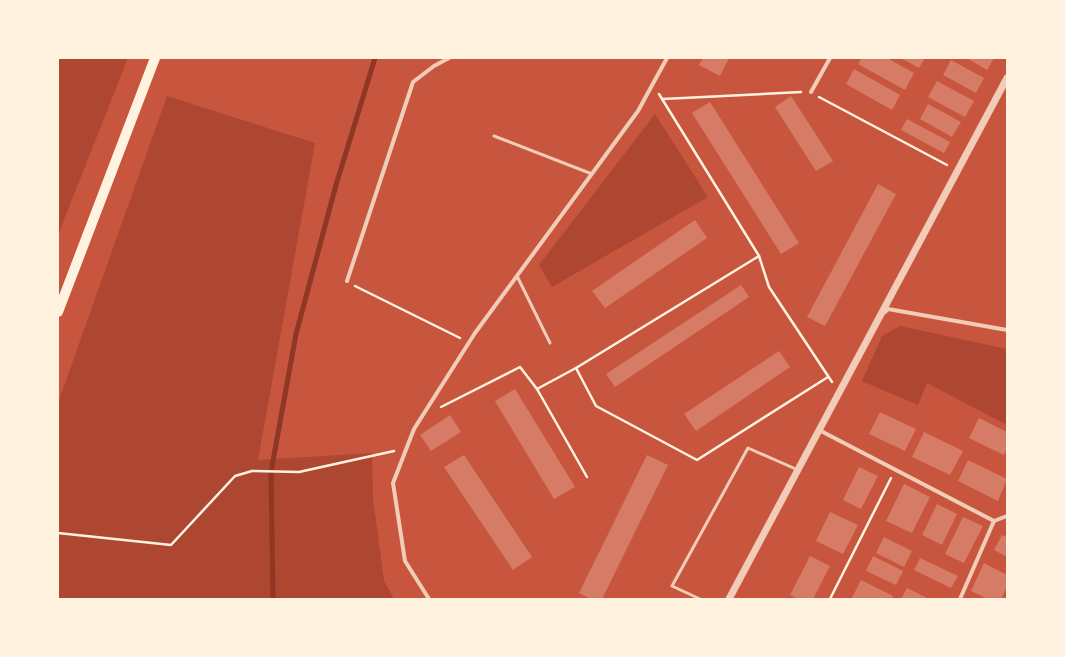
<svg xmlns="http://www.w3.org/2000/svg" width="1065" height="657" viewBox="0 0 1065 657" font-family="'DejaVu Sans',sans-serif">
  <rect width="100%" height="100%" fill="#c8553d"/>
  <g fill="#ae4732">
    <path d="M58,58H128L58,235Z"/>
    <path d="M167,96L315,143L258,460L372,453L373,498L384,581L394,599H58V403Z"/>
    <path d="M655,114L708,197L552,287L539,265Z"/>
    <path d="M900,326L1007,349V425L927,383L918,405L862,381L882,336Z"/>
  </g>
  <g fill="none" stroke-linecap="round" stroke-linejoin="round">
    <path stroke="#8f3625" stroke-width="5" d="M273,599L271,472L296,334L336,185L375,58"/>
  </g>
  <g fill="#d67c66">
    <path d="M703,58H729L720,76L699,65Z"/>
    <path d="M862,58H887L914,73L905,90L858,64Z"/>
    <path d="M901,58H925L919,68Z"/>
    <path d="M967,58H994L987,70Z"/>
    <path d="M951,60L984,78L976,93L943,75Z"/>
    <path d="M854,69L900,95L892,110L846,84Z"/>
    <path d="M937,81L974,101L965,117L928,97Z"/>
    <path d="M791,96L833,161L816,171L775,107Z"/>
    <path d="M710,102L799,243L781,254L692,113Z"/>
    <path d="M928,104L961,122L952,137L920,119Z"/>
    <path d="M907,119L950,142L944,153L901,130Z"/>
    <path d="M878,184L896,194L825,326L807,317Z"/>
    <path d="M695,220L707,238L605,308L592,291Z"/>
    <path d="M741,285L749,297L615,387L606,374Z"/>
    <path d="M779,351L790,367L696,431L684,414Z"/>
    <path d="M515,389L575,487L554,499L495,401Z"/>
    <path d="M880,412L916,429L905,451L869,434Z"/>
    <path d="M450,415L461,432L431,451L420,435Z"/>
    <path d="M979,418L1007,432V448L1004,455L969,438Z"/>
    <path d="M924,432L963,451L950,475L912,457Z"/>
    <path d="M464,455L532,557L513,570L444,467Z"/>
    <path d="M647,455L668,465L602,599H591L579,593Z"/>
    <path d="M968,460L1007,479L998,501L958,481Z"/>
    <path d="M859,467L878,476L861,509L843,500Z"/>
    <path d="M904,484L930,497L912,533L886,521Z"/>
    <path d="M937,504L957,514L942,545L922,535Z"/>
    <path d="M830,512L858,525L843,554L816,541Z"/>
    <path d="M963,517L983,526L964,563L945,554Z"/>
    <path d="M1002,535L1007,537V557L994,550Z"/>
    <path d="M884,537L912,551L904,567L876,553Z"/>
    <path d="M810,556L830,566L813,599H798L790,595Z"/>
    <path d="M873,556L903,571L896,585L866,571Z"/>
    <path d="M920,558L958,576L951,588L914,570Z"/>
    <path d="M984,563L1007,575V587L1001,599H988L971,591Z"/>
    <path d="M861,580L893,596L891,599L852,598Z"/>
    <path d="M907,588L929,599H901Z"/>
  </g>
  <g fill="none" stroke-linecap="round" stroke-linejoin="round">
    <g stroke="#fff3e0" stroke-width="2.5">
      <path d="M659,94L759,256L769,287L832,382"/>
      <path d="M819,97L947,165"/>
      <path d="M663,99L801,92"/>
      <path d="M355,286L460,338"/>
      <path d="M576,368L596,406L697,460L828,377"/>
      <path d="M537,389L587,477"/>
      <path d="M441,407L520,367L537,389L576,368L759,256"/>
      <path d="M58,533L171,545L235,476L252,471L299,472L394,451"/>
      <path d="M830,599L891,478"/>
    </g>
    <g stroke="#f1ccb7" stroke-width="3">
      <path d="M494,136L592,174"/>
      <path d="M517,276L550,343"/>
      <path d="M700,599L672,586L748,448L798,470"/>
    </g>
    <g stroke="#f1ccb7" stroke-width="4">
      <path d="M811,92L830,58"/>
      <path d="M347,281L413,82L434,66L449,58"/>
      <path d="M885,312L888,309L1007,330"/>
      <path d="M819,430L994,521L1007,516"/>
      <path d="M429,599L405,561L393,483L414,429L475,333L638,111L667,58"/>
      <path d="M960,599L994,521"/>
    </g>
    <path stroke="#f1ccb7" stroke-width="7" d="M729,599L1007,78"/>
    <path stroke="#fff3e0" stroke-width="10" d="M58,312L155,58"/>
  </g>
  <rect width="1065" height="657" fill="none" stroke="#fff3e0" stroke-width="118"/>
</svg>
